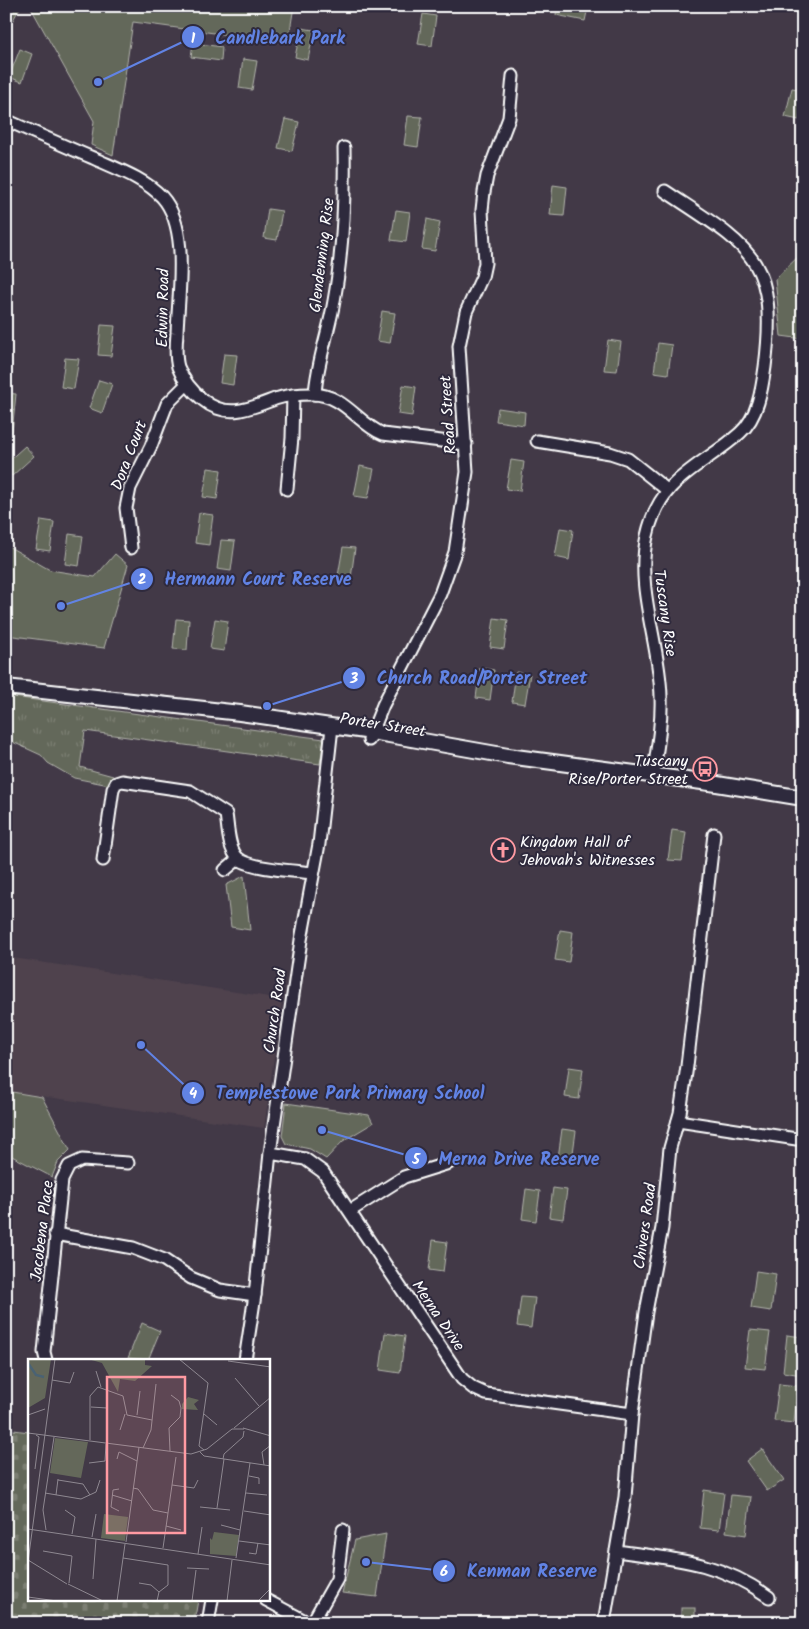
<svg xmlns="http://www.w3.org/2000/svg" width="809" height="1629" viewBox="0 0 809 1629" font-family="Kalam,sans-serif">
  <defs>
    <pattern id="grass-tufts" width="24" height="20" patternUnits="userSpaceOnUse" patternTransform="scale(1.25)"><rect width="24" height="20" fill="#64685a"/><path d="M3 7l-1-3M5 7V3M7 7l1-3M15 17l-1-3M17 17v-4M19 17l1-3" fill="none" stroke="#7b7f73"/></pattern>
    <pattern id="cemetery-stones" width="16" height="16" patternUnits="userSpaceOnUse" patternTransform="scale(1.25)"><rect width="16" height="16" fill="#64685a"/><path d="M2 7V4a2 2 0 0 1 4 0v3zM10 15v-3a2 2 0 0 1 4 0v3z" fill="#7b7f73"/></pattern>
  </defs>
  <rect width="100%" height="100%" fill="#423947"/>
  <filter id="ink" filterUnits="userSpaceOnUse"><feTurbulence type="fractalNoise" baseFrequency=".02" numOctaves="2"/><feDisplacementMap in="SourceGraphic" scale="10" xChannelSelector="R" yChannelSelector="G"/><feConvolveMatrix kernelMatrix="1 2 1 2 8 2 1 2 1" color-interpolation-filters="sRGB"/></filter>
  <g filter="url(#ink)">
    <path fill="#50434e" d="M6,951L13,958L282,999L264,1128L6,1091Z"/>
    <path fill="url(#grass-tufts)" stroke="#b2b4ac" d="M6,696L324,739L320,764L85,731L80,767L113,776L109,785L74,778L48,763L41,755L6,739Z"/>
    <path fill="url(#cemetery-stones)" stroke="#b2b4ac" d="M6,1429L29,1432V1600H198L194,1623H6Z"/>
    <g fill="#64685a" stroke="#b2b4ac">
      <path d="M6,6H21L6,32Z"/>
      <path d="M30,6H294L288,43L133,22L113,155L91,145L94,121Z"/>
      <path d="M557,6L588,7L585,21L556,15Z"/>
      <path d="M423,14L436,16L432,46L418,44Z"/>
      <path d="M301,28L314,30L308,60L295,57Z"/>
      <path d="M193,43L222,47L221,61L191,57Z"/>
      <path d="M20,49L32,54L22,82L9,77Z"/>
      <path d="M243,59L257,61L252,90L239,88Z"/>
      <path d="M792,88L803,90L799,120L785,117Z"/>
      <path d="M408,116L422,117L418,147L404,145Z"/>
      <path d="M285,119L299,122L292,151L278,148Z"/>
      <path d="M553,185L567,187L564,216L550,215Z"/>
      <path d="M268,209L282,211L277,240L264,238Z"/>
      <path d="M396,210L410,212L406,242L391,240Z"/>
      <path d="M427,219L440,222L435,251L422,249Z"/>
      <path d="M803,252V339L781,336L775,279Z"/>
      <path d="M382,311L395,313L390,343L377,341Z"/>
      <path d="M101,325L115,326L111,356L98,355Z"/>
      <path d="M608,340L621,342L617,371L604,370Z"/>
      <path d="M658,343L672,345L668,374L654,372Z"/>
      <path d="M224,354L237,355L233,385L220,383Z"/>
      <path d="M65,358L79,359L74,389L61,387Z"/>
      <path d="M99,380L112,384L102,413L89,408Z"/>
      <path d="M403,385L416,387L412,416L398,414Z"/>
      <path d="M6,393L16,394L12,432H6Z"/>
      <path d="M498,408L525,412L524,425L496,421Z"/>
      <path d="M25,446L34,456L12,476L6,470V463Z"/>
      <path d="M511,460L524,462L520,491L506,489Z"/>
      <path d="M360,466L374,469L368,498L354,496Z"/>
      <path d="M208,468L221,470L217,499L203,497Z"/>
      <path d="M199,513L213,515L209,545L195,543Z"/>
      <path d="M41,520L54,522L50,551L36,549Z"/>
      <path d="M560,528L573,530L569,560L555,557Z"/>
      <path d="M69,534L83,536L79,566L65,564Z"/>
      <path d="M221,540L235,541L231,571L217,569Z"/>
      <path d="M6,545L50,570L95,577L115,554L128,565L104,648L6,635Z"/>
      <path d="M343,547L355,548L351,578L338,576Z"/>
      <path d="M494,618L508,620L504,649L490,647Z"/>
      <path d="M176,619L189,620L187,650L173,649Z"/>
      <path d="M215,619L228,621L224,651L210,649Z"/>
      <path d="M480,668L494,670L490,700L476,698Z"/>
      <path d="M516,672L530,674L525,704L512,702Z"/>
      <path d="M672,830L686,832L682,861L668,860Z"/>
      <path d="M244,876L250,930L231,927L226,885Z"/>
      <path d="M560,930L573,932L569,962L555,960Z"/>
      <path d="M569,1067L583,1069L579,1099L565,1097Z"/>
      <path d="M6,1091L42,1097L70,1150L58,1162L52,1177L6,1153Z"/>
      <path d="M286,1103L369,1115L373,1123L343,1141L326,1159L310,1149L286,1144L282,1136Z"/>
      <path d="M562,1129L576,1131L572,1160L558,1158Z"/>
      <path d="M553,1188L567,1190L563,1219L549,1217Z"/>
      <path d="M526,1189L540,1191L536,1221L522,1219Z"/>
      <path d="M433,1240L447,1242L443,1272L429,1270Z"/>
      <path d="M756,1271L776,1274L771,1311L751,1308Z"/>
      <path d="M521,1297L535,1298L531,1328L517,1326Z"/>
      <path d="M142,1323L160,1331L148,1360L128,1358Z"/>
      <path d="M750,1330L770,1332L765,1369L745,1367Z"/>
      <path d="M385,1333L405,1336L400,1373L380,1370Z"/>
      <path d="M787,1335L803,1337L802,1375L783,1372Z"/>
      <path d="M779,1384L798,1386L794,1423L774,1421Z"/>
      <path d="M762,1449L784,1480L767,1491L746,1461Z"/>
      <path d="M704,1490L724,1493L719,1530L700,1528Z"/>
      <path d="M731,1495L751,1497L746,1535L726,1532Z"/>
      <path d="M386,1534L377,1597L342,1593L355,1540Z"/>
      <rect x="681" y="1608" width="14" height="15"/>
    </g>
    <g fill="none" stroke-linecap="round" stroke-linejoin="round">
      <g stroke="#fff" stroke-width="15">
        <g id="minor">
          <path d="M6,120C35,133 64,146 93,158C117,169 144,178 162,197C190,228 178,294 177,333C176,344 175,357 178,367C183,380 193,392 203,400C227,420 251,408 275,399C287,395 300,394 312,394C344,394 358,424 383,434L466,444"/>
          <path d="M315,394C317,362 329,332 334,301C343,251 345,199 344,148"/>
          <path d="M537,441L610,453L628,459L667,490"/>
          <path d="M287,489L292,438L293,395"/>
          <path d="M131,548L126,508L130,488L151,446L167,404L187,384"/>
          <path d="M369,740L383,705L440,594L455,552L467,472L459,346L466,312L482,277L485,263L482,210L484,192L487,176L509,118L513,76"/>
          <path d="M653,776C657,750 662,723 661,697C660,643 635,590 647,536C660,476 701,468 740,433C758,417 762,389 765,367C779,257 749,247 665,191"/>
          <path d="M103,860L113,789L116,783L122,781L190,791L226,814C228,826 228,849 238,858C249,869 297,871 313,873"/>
          <path d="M225,870L238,859"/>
          <path d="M678,1121L803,1140"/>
          <path d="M270,1153L305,1159L323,1172L462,1379L473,1388L486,1394L632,1414"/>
          <path d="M350,1211L404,1177L449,1163"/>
          <path d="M55,1234L133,1248L164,1260L191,1278L220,1290L255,1295"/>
          <path d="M46,1360L44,1352L62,1180L69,1166L82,1160L128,1163"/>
          <path d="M245,1360L255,1295L270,1153L301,940L319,844L332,727"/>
          <path d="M616,1551C675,1559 719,1561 769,1597"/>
          <path d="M266,1600L309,1623"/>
          <path d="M208,1623L212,1600"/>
          <path d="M312,1623L337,1579L343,1530"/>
          <path d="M604,1623L625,1497L632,1414L646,1312L662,1228L670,1148L680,1113L687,1066L714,834"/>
        </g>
      </g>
      <g stroke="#fff" stroke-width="18">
        <path id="major" d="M6,687L240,713L372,732L508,756L717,784L803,798"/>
      </g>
      <use href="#minor" stroke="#2f2a3d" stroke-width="11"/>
      <use href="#major" stroke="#2f2a3d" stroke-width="14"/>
    </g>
  </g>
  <defs>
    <g id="bus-ring" transform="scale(1.25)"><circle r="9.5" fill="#2f2a3d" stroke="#ff9aa2" stroke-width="1.5"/><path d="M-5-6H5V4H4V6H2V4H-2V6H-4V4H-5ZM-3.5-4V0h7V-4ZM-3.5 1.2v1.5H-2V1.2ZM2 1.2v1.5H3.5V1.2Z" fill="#ff9aa2"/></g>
    <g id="church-ring" transform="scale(1.25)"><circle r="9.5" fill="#2f2a3d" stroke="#ff9aa2" stroke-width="1.5"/><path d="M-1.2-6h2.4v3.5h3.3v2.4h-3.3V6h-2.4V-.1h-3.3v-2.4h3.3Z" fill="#ff9aa2"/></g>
  </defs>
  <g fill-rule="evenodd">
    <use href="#bus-ring" x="705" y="769"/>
    <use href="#church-ring" x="503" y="850"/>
  </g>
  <g text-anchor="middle" stroke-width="4" stroke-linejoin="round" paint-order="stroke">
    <g font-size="16" fill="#fff" stroke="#2f2a3d">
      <text transform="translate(321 255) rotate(-83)" y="6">Glendenning Rise</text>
      <text transform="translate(162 308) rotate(-89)" y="6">Edwin Road</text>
      <text transform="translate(447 415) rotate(-94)" y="6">Read Street</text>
      <text transform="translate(128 455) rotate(-69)" y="6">Dora Court</text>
      <text transform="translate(666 613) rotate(82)" y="6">Tuscany Rise</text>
      <text transform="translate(383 724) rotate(9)" y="6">Porter Street</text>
      <text transform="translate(274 1011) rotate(-82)" y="6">Church Road</text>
      <text transform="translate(644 1226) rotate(-82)" y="6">Chivers Road</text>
      <text transform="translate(41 1231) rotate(-83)" y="6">Jacobena Place</text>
      <text transform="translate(439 1315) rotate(56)" y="6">Merna Drive</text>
    </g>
    <g font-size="16" fill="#fff" stroke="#2f2a3d" text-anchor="end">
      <text x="688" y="766">Tuscany<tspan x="688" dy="18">Rise/Porter Street</tspan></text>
      <text x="520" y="847" text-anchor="start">Kingdom Hall of<tspan x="520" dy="18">Jehovah's Witnesses</tspan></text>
    </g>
  </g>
  <g transform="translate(28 1359)">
    <rect width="242" height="242" fill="#423947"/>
    <path d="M76,155L100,158L97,182L73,179Z" fill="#64685a"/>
    <path d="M0,0H23L17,39L0,49ZM60,0H117V6L124,7L107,22L92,20L90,33L74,4ZM160,38L171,41L166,45L170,51L154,50V45ZM27,79L60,83L53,119L22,114ZM186,173L211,176L208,197L182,195V179L184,181Z" fill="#64685a"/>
    <path fill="none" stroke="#4a6273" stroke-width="2.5" d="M0,4L8,16L16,18"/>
    <path fill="none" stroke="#8e8891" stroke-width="1" d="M151,0L180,24L171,87L176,91M200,2L243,8M68,12L73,28M207,19L231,47M24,21L42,24L46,13M63,48L79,49M176,55L189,66M0,56L17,50M109,56L112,32M206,69L243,38M215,69L243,77M92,71L97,55M0,74L163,95L179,90L204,70H216M62,81V37L70,28L95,37L99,56L124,61M115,89L123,71L128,25M142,92L141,69L152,58L153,49L151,42L143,36M172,93L176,97L243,107M89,100L91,93L109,102M195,100L196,95L215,78L216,72M61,104L77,102L78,85M236,106L234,93L243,86M7,110L11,78L8,76M221,117L231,119V125M30,121L55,125L62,136M144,126L166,129L170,121M105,129L110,130L125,151L140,154M17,134L53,140L68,133L72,121M218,134L239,136M28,136L30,120M84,136L104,142M172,148L202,151M189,149L196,100M37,151L47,158L44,175M91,152L83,148L85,131L91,130M216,152L243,156M193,166L212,171M138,167L153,171M0,170L243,206M18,171L15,151L26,78M64,178L68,155M211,182L243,186M98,183L111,88M135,189L148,98M15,192L44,197L41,224M221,194L228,195L230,184M170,195L174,168M95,199L140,206V226L131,233L129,242M208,199L222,104M0,201L39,225M0,203L27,0M159,209L181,210M65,220L68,180M111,224L123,226L131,233M40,225L75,242M0,238L29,242M89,242L97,185M164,242L168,211M199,242L204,201M230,242L243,229"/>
    <path fill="#ff9aa2" fill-opacity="0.15" stroke="#ff9aa2" stroke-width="2.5" d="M79,18H157V174H79Z"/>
    <rect width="242" height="242" fill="none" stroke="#fff" stroke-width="2.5"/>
  </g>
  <path fill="none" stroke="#6183e4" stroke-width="2" d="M98 82L193 37M61 606L142 579M267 706L354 678M141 1045L193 1093M322 1130L416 1158M366 1562L444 1571"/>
  <g fill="#6183e4" stroke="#2f2a3d" stroke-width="2">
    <circle cx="98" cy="82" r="5"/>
    <circle cx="61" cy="606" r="5"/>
    <circle cx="267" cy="706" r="5"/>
    <circle cx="141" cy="1045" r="5"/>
    <circle cx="322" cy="1130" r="5"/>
    <circle cx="366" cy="1562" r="5"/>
    <circle cx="193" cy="37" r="12"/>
    <circle cx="142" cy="579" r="12"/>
    <circle cx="354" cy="678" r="12"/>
    <circle cx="193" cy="1093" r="12"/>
    <circle cx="416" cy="1158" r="12"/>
    <circle cx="444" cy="1571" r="12"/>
  </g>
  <g font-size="15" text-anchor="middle" font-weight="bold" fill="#fff">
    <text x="193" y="43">1</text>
    <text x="142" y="584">2</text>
    <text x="354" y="683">3</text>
    <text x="193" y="1098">4</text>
    <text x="416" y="1164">5</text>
    <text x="444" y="1576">6</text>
  </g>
  <g font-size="18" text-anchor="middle" font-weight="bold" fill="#6183e4" stroke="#2f2a3d" stroke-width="4" stroke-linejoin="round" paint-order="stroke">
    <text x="280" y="44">Candlebark Park</text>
    <text x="258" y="585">Hermann Court Reserve</text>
    <text x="482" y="684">Church Road/Porter Street</text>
    <text x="350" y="1099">Templestowe Park Primary School</text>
    <text x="519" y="1165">Merna Drive Reserve</text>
    <text x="532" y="1577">Kenman Reserve</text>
  </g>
  <rect width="809" height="1629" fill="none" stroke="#2f2a3d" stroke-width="25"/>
  <rect x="12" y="12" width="784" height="1604" fill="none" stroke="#fff" stroke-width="2" filter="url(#ink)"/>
</svg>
